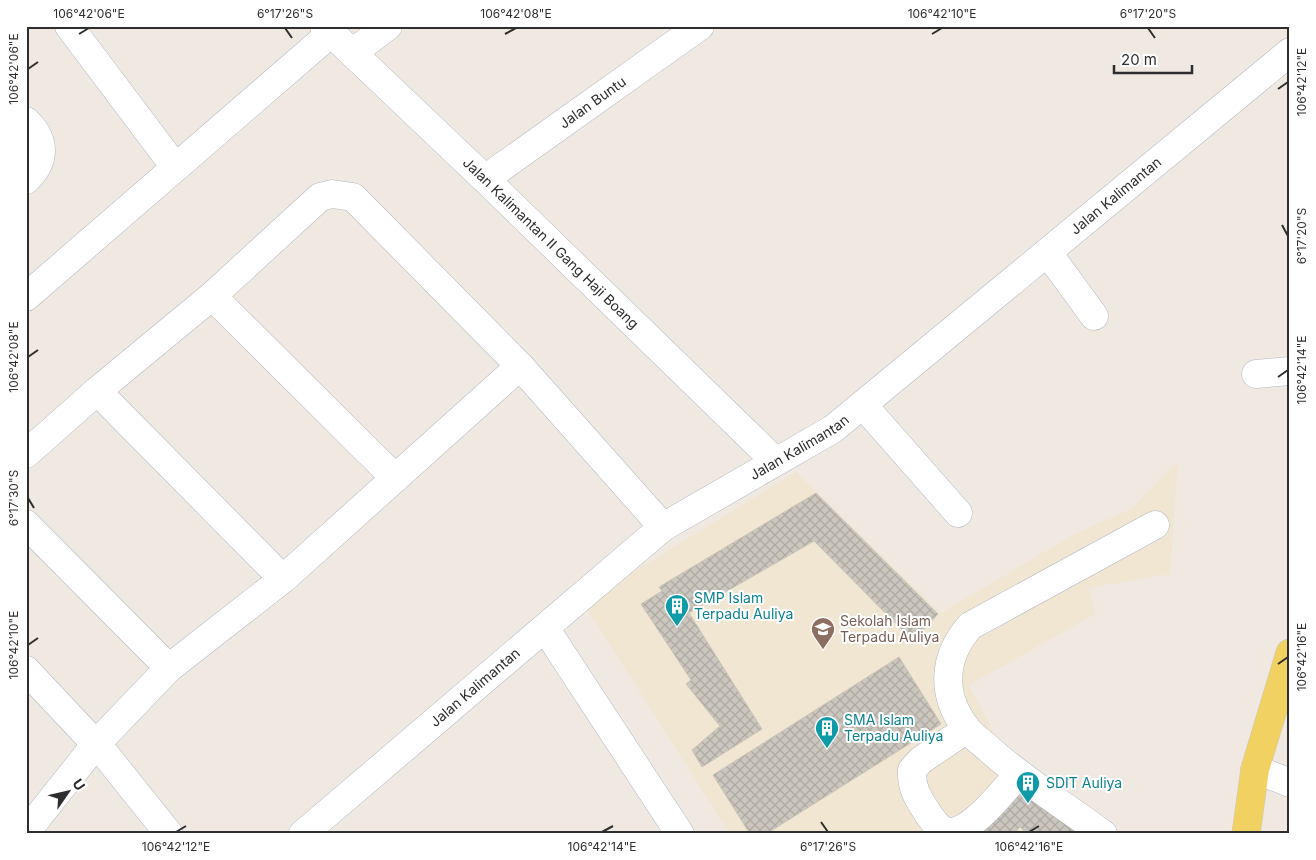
<svg xmlns="http://www.w3.org/2000/svg" width="1316" height="860" viewBox="0 0 1316 860" font-family="Inter,sans-serif">
  <defs>
    <pattern id="building-cross-hatch" width="8" height="8" patternUnits="userSpaceOnUse" patternTransform="scale(1.25)"><rect width="8" height="8" fill="#cbc7bf"/><path d="M0 0l8 8M0 8l8-8" fill="none" stroke="#afaba4"/></pattern>
  </defs>
  <rect width="100%" height="100%" fill="#efe9e1"/>
  <path fill="#f0e6d1" d="M1178,461L1170,574L1089,588L1095,614L969,685L999,742L1123,834H730L588,610L617,582L796,472L941,613L1075,534L1131,509Z"/>
  <g fill="url(#building-cross-hatch)" stroke="#cbc5ba">
    <path d="M816,493L938,614L913,641L814,541L689,613L762,729L702,767L692,750L720,726L686,684L691,680L641,604L662,591L659,587Z"/>
    <path d="M899,657L941,724L766,834H750L713,775Z"/>
    <path d="M1025,781L1084,834H1027L1020,827L1014,834H978Z"/>
  </g>
  <g fill="none" stroke-linecap="round" stroke-linejoin="round">
    <g stroke="#b4b7c1" stroke-width="29">
      <g id="minor">
        <path d="M69,26L175,167"/>
        <path id="s1" d="M324,26L485,179L775,461"/>
        <path d="M352,53L388,26"/>
        <path d="M26,121C46,140 46,161 26,180"/>
        <path id="s2" d="M485,179L700,26"/>
        <path d="M1048,253L1094,316"/>
        <path d="M212,296L395,478"/>
        <path d="M26,297L331,33"/>
        <path d="M1256,374L1290,371"/>
        <path d="M97,391L283,579"/>
        <path d="M863,405L958,513"/>
        <path d="M26,454L97,391L212,296L320,197L332,194L353,197L520,366L663,527"/>
        <path d="M26,524L169,668"/>
        <path d="M545,628L680,834"/>
        <path d="M26,670L105,754L169,834"/>
        <path d="M967,729L921,760L912,770C911,789 919,800 929,815C933,821 938,828 945,831C967,839 1005,789 1018,774"/>
        <path d="M1255,769L1290,783"/>
        <path d="M26,832L96,744L169,668L283,579L520,366"/>
        <path id="s3" d="M303,834L663,527L833,429L1290,52"/>
        <path d="M1103,834C1065,806 1025,781 990,750C983,743 973,737 967,729C941,696 942,658 970,626L1155,525"/>
      </g>
    </g>
    <g stroke="#c9c9c9" stroke-width="29">
      <path id="major" d="M1246,834L1255,769L1290,653"/>
    </g>
    <use href="#minor" stroke="#fff" stroke-width="28"/>
    <use href="#major" stroke="#f2d163" stroke-width="28"/>
  </g>
  <path fill="none" stroke="#2e2e2e" stroke-width="2" d="M285,28L292,38M1148,28L1155,38M79,34L89,28M505,34L516,28M932,34L942,28M28,69L38,62M1278,89L1288,82M1282,225L1288,236M28,357L38,350M1278,377L1288,370M28,498L34,508M28,645L38,638M1278,664L1288,657M821,822L828,832M176,832L186,826M602,832L613,826M1029,832L1039,826"/>
  <defs>
    <g id="building-pin" transform="scale(1.25)"><path d="M0 17L-7.5 6A9.5 9.5 0 1 1 7.5 6Z" fill="#0f9aa8" stroke="#fff"/><path d="M-4-6H4V6H1V3H-1V6H-4ZM-2.5-4.3h1.7v1.8h-1.7ZM.8-4.3h1.7v1.8H.8ZM-2.5-1h1.7V.8h-1.7ZM.8-1h1.7V.8H.8Z" fill="#fff"/></g>
    <g id="school-pin" transform="scale(1.25)"><path d="M0 17L-7.5 6A9.5 9.5 0 1 1 7.5 6Z" fill="#8d6e63" stroke="#fff"/><path d="M0-5L7-2L0 1L-7-2ZM-4 1L0 2.5L4 1V4Q0 6-4 4Z" fill="#fff"/></g>
  </defs>
  <g fill-rule="evenodd">
    <use href="#building-pin" x="677" y="606"/>
    <use href="#school-pin" x="823" y="629"/>
    <use href="#building-pin" x="827" y="728"/>
    <use href="#building-pin" x="1028" y="783"/>
  </g>
  <g text-anchor="middle" stroke-width="4" stroke-linejoin="round" paint-order="stroke">
    <g font-size="14" fill="#2e2e2e" stroke="#fff">
      <text dy="5" stroke="none"><textPath href="#s2" startOffset="132">Jalan Buntu</textPath></text>
      <text dy="5" stroke="none"><textPath href="#s3" startOffset="1036">Jalan Kalimantan</textPath></text>
      <text dy="5" stroke="none"><textPath href="#s1" startOffset="314">Jalan Kalimantan II Gang Haji Boang</textPath></text>
      <text dy="5" stroke="none"><textPath href="#s3" startOffset="631">Jalan Kalimantan</textPath></text>
      <text dy="5" stroke="none"><textPath href="#s3" startOffset="226">Jalan Kalimantan</textPath></text>
    </g>
    <g font-size="14" fill="#0d838f" stroke="#fff" text-anchor="start">
      <text x="694" y="603">SMP Islam<tspan x="694" dy="16">Terpadu Auliya</tspan></text>
      <text x="844" y="725">SMA Islam<tspan x="844" dy="16">Terpadu Auliya</tspan></text>
      <text x="1046" y="788">SDIT Auliya</text>
    </g>
    <g font-size="14" fill="#785e54" stroke="#fff" text-anchor="start">
      <text x="840" y="626">Sekolah Islam<tspan x="840" dy="16">Terpadu Auliya</tspan></text>
    </g>
  </g>
  <rect width="1316" height="860" fill="none" stroke="#ffffff" stroke-width="55"/>
  <g transform="translate(68 792) rotate(56)" stroke="#ffffff" stroke-width="4" paint-order="stroke">
  <path d="M0-4L9 19L0 12L-9 19Z" fill="#2e2e2e"/>
  <text y="-8" font-size="14" font-weight="bold" text-anchor="middle" fill="#2e2e2e">U</text>
  </g>
  <path d="M1114 65v8h78v-8" fill="none" stroke="#2e2e2e" stroke-width="2.5"/>
  <text x="1121" y="65" font-size="15" fill="#2e2e2e" stroke="#ffffff" stroke-width="4" paint-order="stroke">20 m</text>
  <rect x="28" y="28" width="1260" height="804" fill="none" stroke="#2e2e2e" stroke-width="2"/>
  <g font-size="12" text-anchor="middle" fill="#2e2e2e">
    <text x="89" y="18">106°42'06"E</text>
    <text x="285" y="18">6°17'26"S</text>
    <text x="516" y="18">106°42'08"E</text>
    <text x="942" y="18">106°42'10"E</text>
    <text x="1148" y="18">6°17'20"S</text>
    <text transform="translate(14 69) rotate(-90)" y="4">106°42'06"E</text>
    <text transform="translate(1302 82) rotate(-90)" y="4">106°42'12"E</text>
    <text transform="translate(1302 236) rotate(-90)" y="4">6°17'20"S</text>
    <text transform="translate(14 357) rotate(-90)" y="4">106°42'08"E</text>
    <text transform="translate(1302 370) rotate(-90)" y="4">106°42'14"E</text>
    <text transform="translate(14 498) rotate(-90)" y="4">6°17'30"S</text>
    <text transform="translate(14 645) rotate(-90)" y="4">106°42'10"E</text>
    <text transform="translate(1302 657) rotate(-90)" y="4">106°42'16"E</text>
    <text x="176" y="851">106°42'12"E</text>
    <text x="602" y="851">106°42'14"E</text>
    <text x="828" y="851">6°17'26"S</text>
    <text x="1029" y="851">106°42'16"E</text>
  </g>
</svg>
